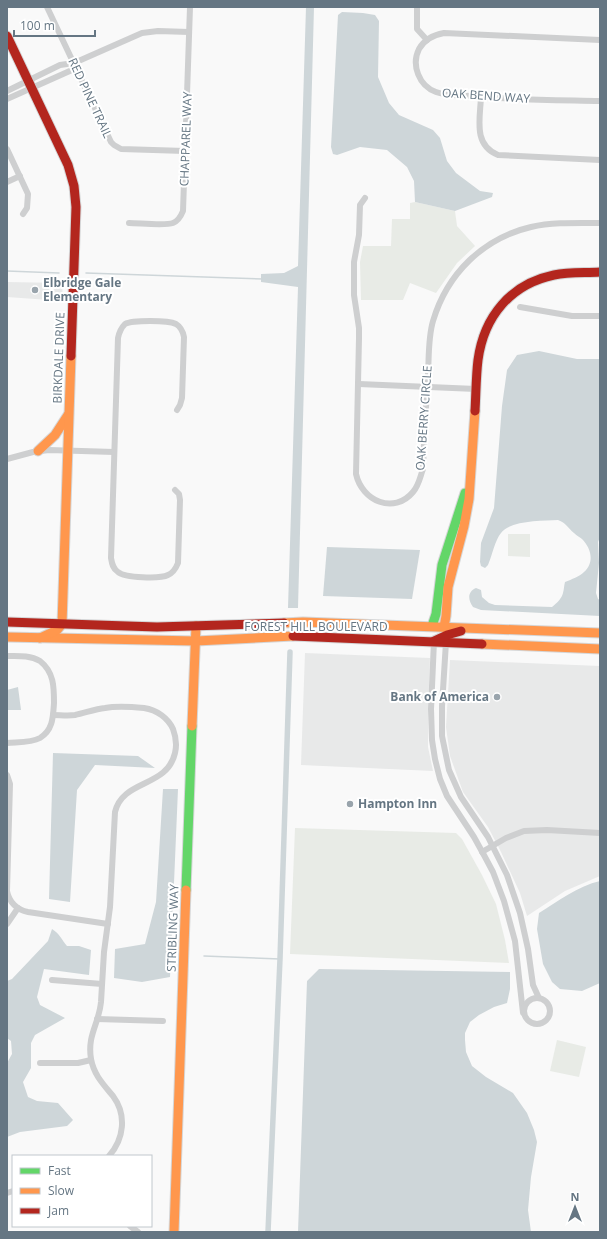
<svg xmlns="http://www.w3.org/2000/svg" width="607" height="1239" viewBox="0 0 607 1239" font-family="'Open Sans',sans-serif">
  <rect width="100%" height="100%" fill="#f9f9f9"/>
  <g fill="#e8e9e9">
    <path d="M7,282L62,283L63,301L7,297Z"/>
    <path d="M305,653L430,658L428,711V747L433,771L301,765Z"/>
    <path d="M450,660L600,666V876L565,891L527,916L520,893L501,852L488,827L463,792L450,756L446,727Z"/>
  </g>
  <g fill="#e8ebe6">
    <path d="M415,202L455,211L457,226L475,246L457,263L436,293L410,283L403,300H361L360,262L363,246H391L392,219H410V203Z"/>
    <path d="M508,534H530V557L508,556Z"/>
    <path d="M295,828L456,833L462,839L482,875L496,904L505,940L509,963L290,954Z"/>
    <path d="M557,1040L586,1047L579,1077L550,1071Z"/>
  </g>
  <g fill="#ced6d9">
    <path d="M306,7H314L298,608H288L298,287L261,282V274L284,273L298,266Z"/>
    <path d="M342,12L363,13L375,15L379,21L378,77L389,103L399,115L433,130L440,138L447,161L456,173L480,191L493,193L492,197L455,211L415,202L414,181L407,167L387,150L360,147L337,155L333,154L331,147L338,15Z"/>
    <path d="M539,351L577,359H600V537L598,542L599,563L596,593L598,599L600,600V616L481,610L473,607C468,600 467,592 476,588L481,590L482,597L489,603L495,605L552,607C557,603 562,598 563,593C564,589 564,586 565,582C572,579 579,577 584,572C595,562 591,548 582,539C580,537 577,536 574,533C568,528 566,523 558,520C542,521 511,520 501,533C495,540 492,556 488,565L485,568L481,566L480,562L481,543L494,508L502,406L507,370L517,355Z"/>
    <path d="M327,547L420,550L412,599L323,596Z"/>
    <path d="M18,687L21,710H8L7,690Z"/>
    <path d="M53,753L138,756L155,768L95,765L77,790L70,902L49,899Z"/>
    <path d="M163,789H178L170,977L142,982L114,978L115,949L145,944L156,902Z"/>
    <path d="M600,881V983L582,991L560,989L552,982L543,964L537,929L539,913C558,901 578,886 600,881Z"/>
    <path d="M52,929C59,933 62,940 67,946H79L91,950L89,975L44,969L37,997L40,1005L65,1018L35,1035L31,1043V1068L23,1082L28,1097L37,1101L58,1103L73,1120L67,1126L20,1132L7,1137V1063L12,1054L11,1041L7,1038V981L12,979L48,941Z"/>
    <path d="M319,969L510,972V989L507,1003L494,1007L479,1015L470,1022L465,1033V1040L466,1052L472,1066L486,1077L513,1093L527,1113L534,1130L537,1142L531,1177L528,1210L531,1232H298L307,981Z"/>
  </g>
  <g fill="none" stroke-linecap="round" stroke-linejoin="round">
    <g stroke="#ced6d9" stroke-width="1.5">
      <path d="M7,271L59,273"/>
      <path d="M86,273L263,279"/>
      <path d="M204,956L280,959"/>
    </g>
    <path stroke="#ced6d9" stroke-width="5.5" d="M268,1232L280,959L290,652"/>
    <g stroke="#d5d6d7" stroke-width="11">
      <g id="fast">
        <path d="M432,626L436,614L442,565L465,493"/>
        <path d="M186,890L192,726"/>
      </g>
    </g>
    <g stroke="#d5d6d7" stroke-width="11">
      <g id="slow">
        <path d="M38,451L55,435L68,415"/>
        <path d="M284,623L303,622L600,633"/>
        <path d="M444,627L446,616L448,587L464,526L469,499L475,411"/>
        <path d="M7,637L196,641L293,636"/>
        <path d="M40,638L57,630L62,624L71,356"/>
        <path d="M482,644L600,649"/>
        <path d="M192,726L196,626"/>
        <path d="M174,1232L186,890"/>
      </g>
    </g>
    <g stroke="#d5d6d7" stroke-width="11">
      <g id="jam">
        <path d="M7,36L68,165L74,186L76,207L71,356"/>
        <path d="M475,411C476,394 476,376 478,360C484,316 511,284 554,275C569,272 585,273 600,272"/>
        <path d="M7,622L157,627L284,623"/>
        <path d="M293,636L482,644"/>
        <path d="M434,641L447,635L461,631"/>
      </g>
    </g>
    <g stroke="#cecfd0" stroke-width="6">
      <path d="M47,7L111,142L114,145L121,149L185,151"/>
      <path d="M417,8V29L427,40"/>
      <path d="M600,40L444,33C433,35 424,40 419,49C411,65 419,86 436,92C446,96 461,95 472,96C515,100 557,100 600,101"/>
      <path d="M7,91L60,65L74,63L142,33L158,31L189,32"/>
      <path d="M481,97C480,119 473,145 498,155L600,160"/>
      <path d="M7,99L72,70L74,63"/>
      <path d="M7,149L28,194L27,208L23,214"/>
      <path d="M7,182L20,176"/>
      <path d="M365,198L360,205L359,235L354,262V295L359,328V338L356,474C362,501 394,515 413,492C419,485 420,477 423,469C424,437 426,406 428,375C429,357 428,338 433,321C447,274 483,238 531,227C553,222 577,223 600,223"/>
      <path d="M129,223C139,223 165,226 173,223C178,221 181,216 183,211L190,7"/>
      <path d="M520,307L572,316H600"/>
      <path d="M359,384L476,389"/>
      <path d="M7,459L33,452L49,450L114,452"/>
      <path d="M175,490L179,494L180,500L178,563C176,568 173,573 168,575C160,579 125,578 118,572C113,569 112,564 111,558L118,338C119,333 121,328 125,324C132,320 168,320 176,324C181,327 183,332 184,337L182,398L180,405L177,410"/>
      <path d="M434,641L431,709L432,740L435,759L440,779L447,796L474,837L485,857L493,872L504,901L515,941L523,1013"/>
      <path d="M446,642L442,706V736L449,770L461,797L488,837L507,875L520,913L528,949L533,985L539,998"/>
      <path d="M7,656C18,656 30,655 40,661C54,672 54,687 54,703C53,717 53,730 40,738C31,743 18,742 7,743"/>
      <path d="M53,715C60,715 68,716 75,715C85,713 95,709 105,708C116,706 133,707 144,708C157,710 168,718 173,729C176,737 177,745 175,753C167,788 123,779 115,812L110,907L104,952L101,1002C99,1024 87,1035 91,1059C94,1075 103,1084 113,1096C127,1115 124,1139 109,1156"/>
      <path d="M7,775L10,784L7,891C9,902 17,910 28,912L108,924"/>
      <path d="M482,852L506,838L524,831L547,830L600,833"/>
      <path d="M7,924L18,908"/>
      <path d="M52,980L102,984"/>
      <circle cx="537" cy="1011" r="13"/>
      <path d="M97,1019L163,1021"/>
      <path d="M40,1063H78L91,1060"/>
      <path d="M7,1193L13,1191"/>
      <path d="M130,1226L138,1232"/>
    </g>
    <use href="#fast" stroke="#63d668" stroke-width="9"/>
    <use href="#slow" stroke="#ff974d" stroke-width="9"/>
    <use href="#jam" stroke="#b3261e" stroke-width="9"/>
  </g>
  <g fill="#99a4ac" stroke="#fff" stroke-width="1.5">
    <circle cx="35" cy="290" r="4"/>
    <circle cx="497" cy="697" r="4"/>
    <circle cx="350" cy="804" r="4"/>
  </g>
  <g text-anchor="middle" stroke-width="4" stroke-linejoin="round" paint-order="stroke">
    <g font-size="12" fill="#657683" stroke="#fff">
      <text transform="translate(486 96) rotate(4)" y="4">OAK BEND WAY</text>
      <text transform="translate(90 98) rotate(65)" y="4">RED PINE TRAIL</text>
      <text transform="translate(186 139) rotate(-88)" y="4">CHAPPAREL WAY</text>
      <text transform="translate(59 358) rotate(-88)" y="4">BIRKDALE DRIVE</text>
      <text transform="translate(424 418) rotate(-86)" y="4">OAK BERRY CIRCLE</text>
      <text x="316" y="631">FOREST HILL BOULEVARD</text>
      <text transform="translate(173 928) rotate(-88)" y="4">STRIBLING WAY</text>
    </g>
    <g font-size="12" font-weight="bold" fill="#657683" stroke="#fff" text-anchor="start">
      <text x="43" y="287">Elbridge Gale<tspan x="43" dy="14">Elementary</tspan></text>
      <text x="489" y="701" text-anchor="end">Bank of America</text>
      <text x="358" y="808">Hampton Inn</text>
    </g>
  </g>
  <rect width="607" height="1239" fill="none" stroke="#657683" stroke-width="16"/>
  <rect x="12" y="1155" width="140" height="72" fill="#ffffff" stroke="#c1c8cd"/>
  <rect x="20" y="1168" width="20" height="6" fill="#63d668" stroke="#c1c8cd"/>
  <text x="48" y="1175" font-size="12" fill="#657683">Fast</text>
  <rect x="20" y="1188" width="20" height="6" fill="#ff974d" stroke="#c1c8cd"/>
  <text x="48" y="1195" font-size="12" fill="#657683">Slow</text>
  <rect x="20" y="1208" width="20" height="6" fill="#b3261e" stroke="#c1c8cd"/>
  <text x="48" y="1215" font-size="12" fill="#657683">Jam</text>
  <g transform="translate(575 1207)" stroke="#ffffff" stroke-width="3" paint-order="stroke">
  <path d="M0-3L7 15L0 10L-7 15Z" fill="#657683"/>
  <text y="-6" font-size="11" font-weight="bold" text-anchor="middle" fill="#657683">N</text>
  </g>
  <path d="M14 30v6h81v-6" fill="none" stroke="#657683" stroke-width="2"/>
  <text x="20" y="30" font-size="12" fill="#657683" stroke="#ffffff" stroke-width="3" paint-order="stroke">100 m</text>
</svg>
